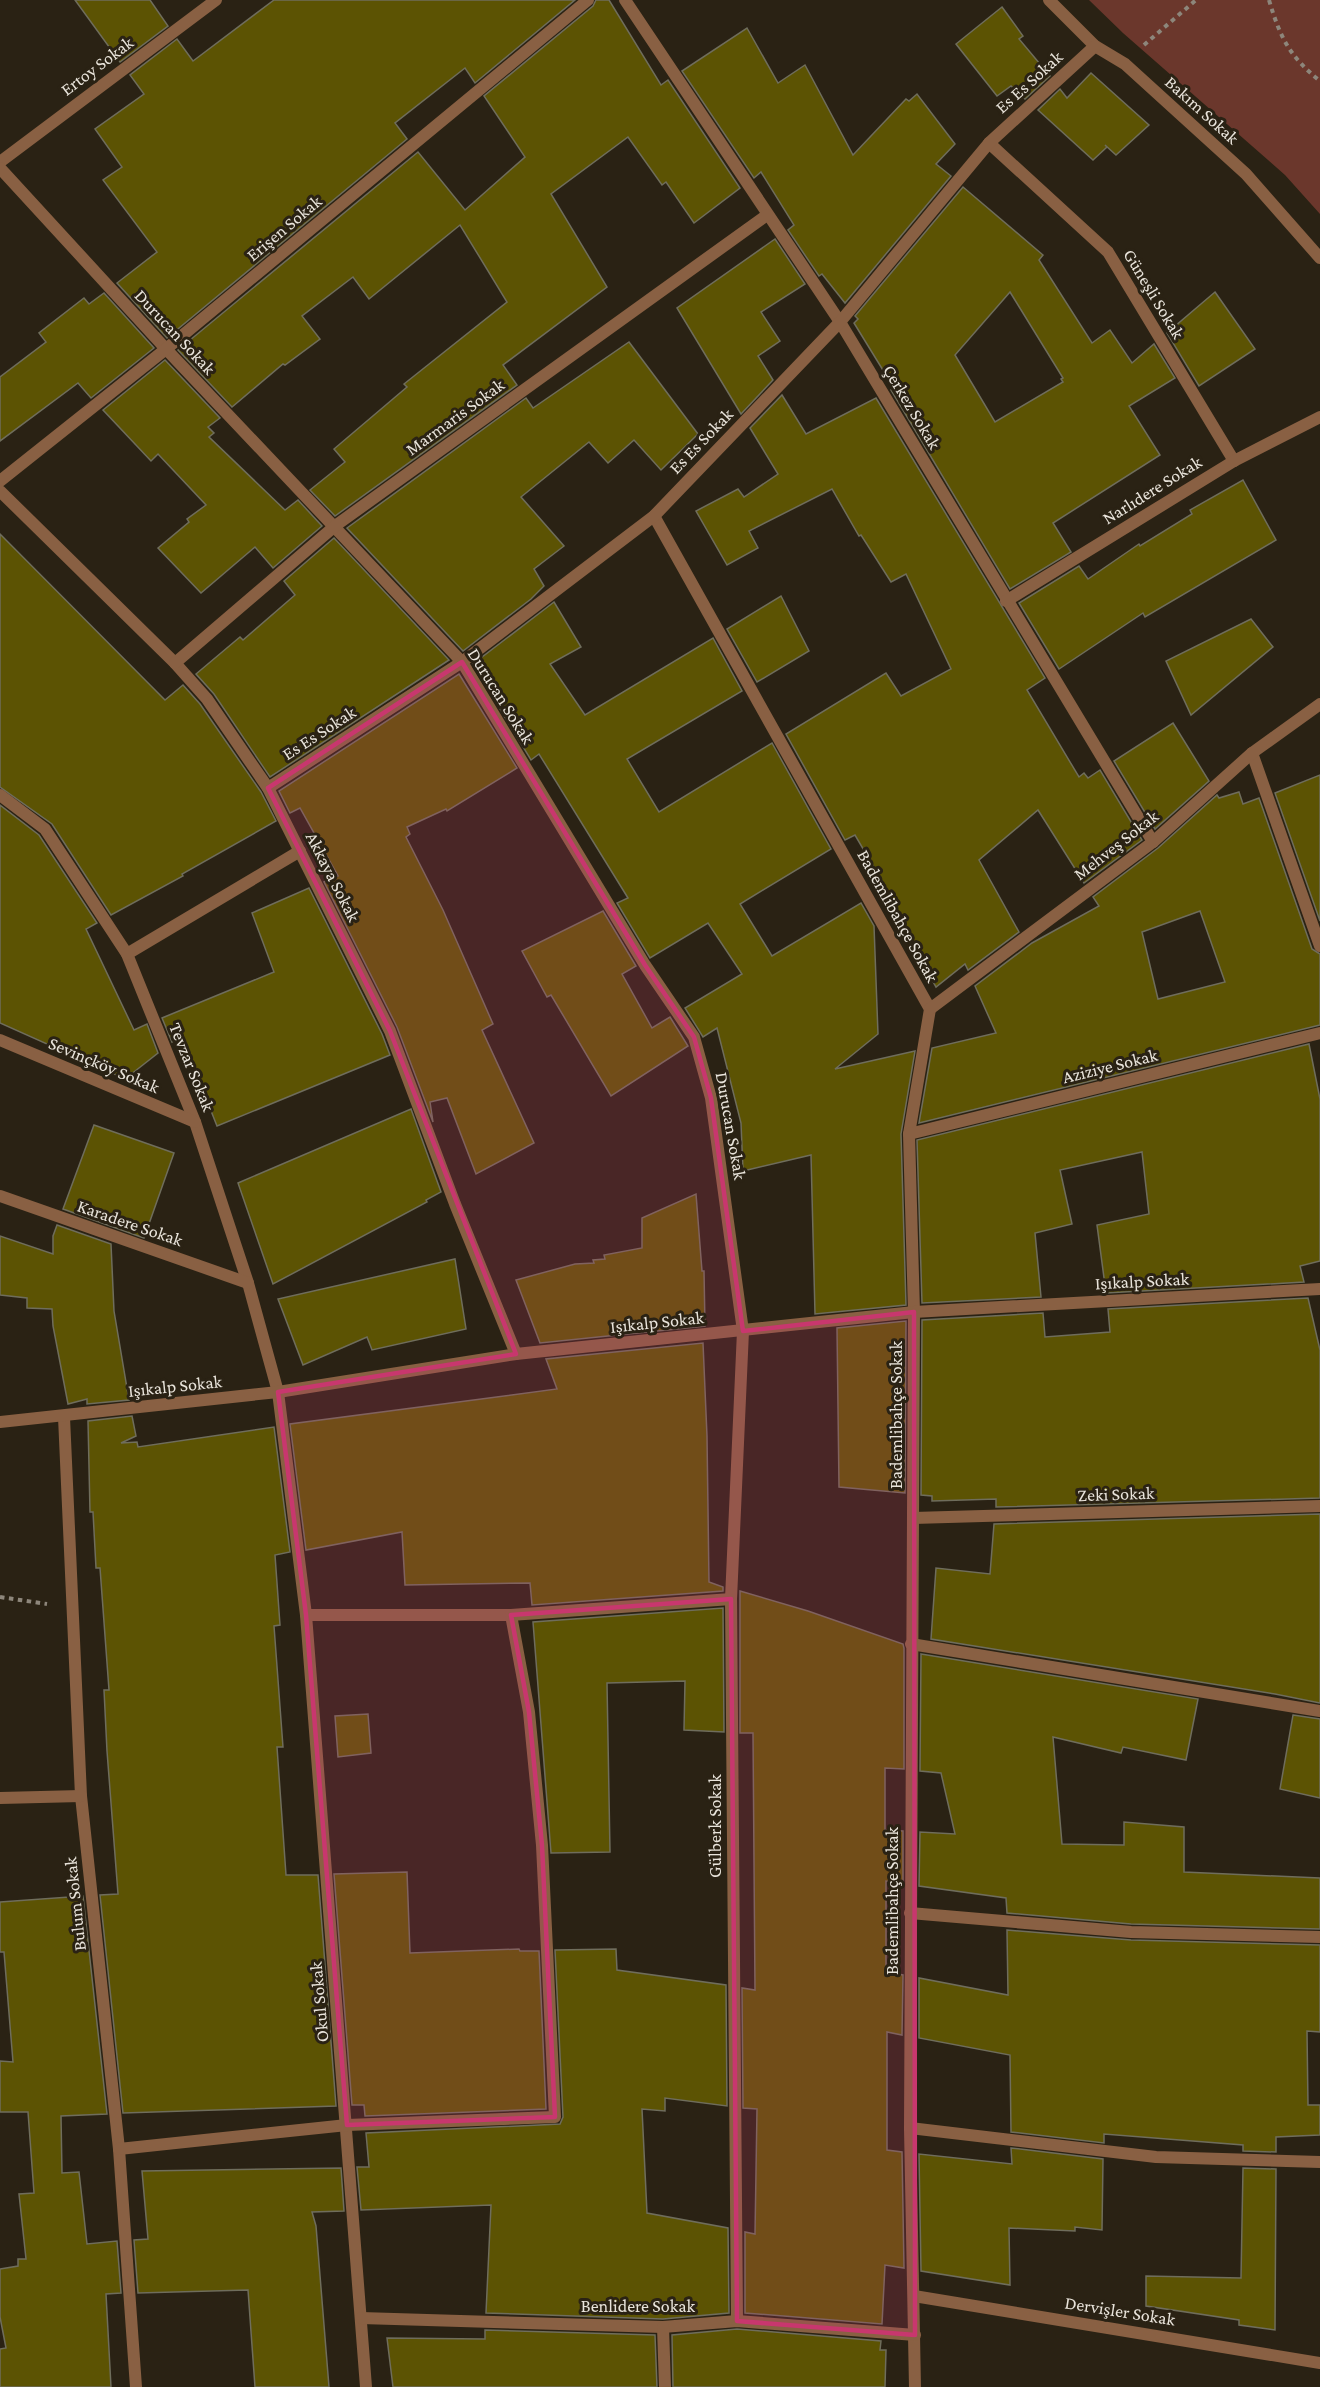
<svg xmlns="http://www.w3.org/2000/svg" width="1320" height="2387" viewBox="0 0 1320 2387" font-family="'Crimson Pro',serif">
  <rect width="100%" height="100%" fill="#2a2214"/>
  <path fill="#6b372c" d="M1089,0H1320V214L1285,175L1123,33Z"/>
  <g fill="#5c5303" stroke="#6f6d5c" stroke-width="1.5" fill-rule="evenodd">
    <path d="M75,0H150L168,26L120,62Z"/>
    <path d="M274,0H575L475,83L465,68L395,123L407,139L167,338L117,283L157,252L103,180L122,167L95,129L144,94L130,75L177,39L193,61Z"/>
    <path d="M596,0H609L661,85L668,80L740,188L694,223L666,182L662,185L628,137L551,194L607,287L503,365L517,385L335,516L310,490L345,462L334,449L407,387L404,384L507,302L460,225L369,299L353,277L302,316L320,339L285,365L283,364L232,407L178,350L418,152L465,210L525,157L484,96L593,6Z"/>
    <path d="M1002,7L1023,36L1019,39L1050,76L1025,99L1011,86L997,96L956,44Z"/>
    <path d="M747,28L778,83L805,65L853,155L906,99L909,101L917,94L955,144L936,164L951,176L845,303L822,274L819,276L788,230L794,225L761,172L754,178L682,71Z"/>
    <path d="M1091,73L1149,125L1116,155L1105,145L1107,147L1093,160L1038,110L1060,89L1067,98Z"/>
    <path d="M963,187L1043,255L1039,260L1092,343L1110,330L1132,363L1154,344L1175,378L1129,406L1160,455L1053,523L1071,552L1010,589L891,390L894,388L854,323L858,319L855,316ZM1010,292L1063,378L1061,379L1063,382L995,422L955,355Z"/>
    <path d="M775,239L805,284L761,312L780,341L758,356L773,380L741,414L677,308Z"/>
    <path d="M1215,292L1255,349L1199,386L1167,333Z"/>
    <path d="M104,293L154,348L91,398L78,383L0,441V377L46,342L39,333L84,298L89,304Z"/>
    <path d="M629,342L698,434L661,470L634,440L608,463L589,442L521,497L564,546L534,569L544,586L531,599L463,651L347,528L526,398L533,408Z"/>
    <path d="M165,360L220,418L208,427L214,433L209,437L285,510L298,500L322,526L273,568L255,547L201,593L158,548L189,522L187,519L206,505L158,454L151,461L103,410Z"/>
    <path d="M782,395L806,434L876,398L1045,678L1027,690L1079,777L1084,773L1088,778L1100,770L1142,840L1084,883L1038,810L979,860L1019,932L968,970L965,964L936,987L883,890L886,888L855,835L845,840L786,734L886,673L901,696L951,669L906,574L891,582L861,535L859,536L832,489L749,531L758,548L727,565L696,511L738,489L744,497L778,474L750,428Z"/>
    <path d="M1243,480L1276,540L1145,617L1143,613L1059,669L1019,603L1079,566L1088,579L1139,544L1140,546L1192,514L1190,510Z"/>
    <path d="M0,534L165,700L183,685L200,704L261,792L276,821L182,874L183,876L111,915L52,824L0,787Z"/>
    <path d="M334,538L449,660L270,777L214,694L196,674L240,637L243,640L295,595L284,581Z"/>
    <path d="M781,596L809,651L757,682L727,629Z"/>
    <path d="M554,602L581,647L550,664L585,715L713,638L742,691L627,759L659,812L772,743L831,849L740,904L772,956L861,903L874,926L878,1034L835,1069L915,1051L901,1134L906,1305L815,1314L811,1155L743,1171L741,1123L717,1028L703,1037L685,1008L742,974L708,923L650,958L617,903L628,898L539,754L531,760L473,664Z"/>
    <path d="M1251,619L1273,647L1191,715L1166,661Z"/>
    <path d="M459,674L517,768L447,811L446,809L407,827L410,834L406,837L443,910L493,1024L482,1030L534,1143L476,1174L447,1098L430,1102L433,1122L397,1027L324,882L338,876L300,808L290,813L279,791Z"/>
    <path d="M1173,723L1209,781L1155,829L1114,761Z"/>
    <path d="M1320,775V921L1275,793Z"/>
    <path d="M1239,792L1243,804L1259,798L1312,949L1320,954V1025L919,1123L932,1048L996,1033L975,986L1032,943L1099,906L1093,897L1158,848L1217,795L1219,798ZM1200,911L1225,982L1158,999L1142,932Z"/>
    <path d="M0,805L39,835L97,923L86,929L134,1030L147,1024L158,1053L125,1079L0,1023Z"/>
    <path d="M309,888L382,1034L390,1055L217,1126L181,1035L172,1042L162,1018L274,972L252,913Z"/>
    <path d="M603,911L636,966L622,974L652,1028L670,1017L688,1046L611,1096L551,995L547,997L522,951Z"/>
    <path d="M1309,1044L1320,1099V1261L1300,1266L1304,1282L1106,1293L1097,1225L1149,1214L1142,1152L1060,1170L1072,1224L1035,1233L1041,1297L922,1303L917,1140Z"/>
    <path d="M411,1109L441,1192L426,1200L427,1202L273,1284L238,1183Z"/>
    <path d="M94,1125L174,1153L144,1238L63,1209Z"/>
    <path d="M696,1194L702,1271H704L705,1326L540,1343L516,1280L575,1264L594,1263L593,1260L605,1259L604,1255L642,1248V1218Z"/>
    <path d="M57,1225L111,1244L114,1311L129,1400L87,1404V1399L68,1404L53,1326L52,1309L27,1308V1298L0,1295V1236L53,1254V1236Z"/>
    <path d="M455,1259L466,1329L372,1350L367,1337L303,1365L278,1299Z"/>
    <path d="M1308,1298L1320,1350V1498L996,1507V1499L932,1501V1496L921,1495L922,1320L1043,1313L1045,1337L1110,1332L1108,1309Z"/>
    <path d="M906,1321L905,1493L839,1487L837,1328Z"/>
    <path d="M703,1343L707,1436L709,1582L723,1587V1591L532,1605L530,1583L405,1585L402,1532L306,1550L290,1424L557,1389L546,1359Z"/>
    <path d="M132,1416L136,1436L121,1443L137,1442L138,1447L274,1427L290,1552L275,1555L280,1625L274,1626L283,1747H277L286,1875H318L336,2106L123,2113L100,1895L118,1894L107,1751L104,1690H109L100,1568H96L93,1512H90L88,1421Z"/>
    <path d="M1320,1514V1703L1275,1694L931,1639L936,1568L990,1574L994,1524Z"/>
    <path d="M740,1591L808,1611L903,1644L904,1648V1769L885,1768V1830L903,1831V1883L886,1881V1972L903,1975L902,2035L887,2032V2150L902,2152L904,2268L885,2265L882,2324L745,2313V2232L755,2234L757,2109L743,2108L742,1988L755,1990L753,1733H740Z"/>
    <path d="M723,1608L724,1732L684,1730L685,1681L607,1683L610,1852L551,1853L533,1622Z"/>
    <path d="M921,1654L1198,1699L1186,1760L1123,1747L1121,1753L1053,1737L1062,1844L1124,1845V1822L1184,1827V1872L1320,1878V1929L1131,1924L1007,1913L1006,1898L919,1886L920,1832L955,1834L941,1773L920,1771Z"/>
    <path d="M368,1714L371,1753L338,1757L335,1716Z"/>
    <path d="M1293,1715L1320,1719V1798L1280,1789Z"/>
    <path d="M407,1872L410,1953L519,1949L520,1951H539L546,2109L365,2116L364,2105H352L334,1874Z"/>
    <path d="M83,1896L107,2114L61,2116L62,2173L79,2172L87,2244L117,2241L121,2293L106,2294L111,2387H0V2349L6,2348L0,2317V2269L18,2266V2259H26L19,2194L34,2193L28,2112H0V2061L13,2062L4,1952H0V1902Z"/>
    <path d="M1007,1930L1131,1940L1320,1945V2032L1307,2031L1308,2105H1320V2135L1276,2137V2152L1243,2151V2145L1104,2134V2143L1011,2132L1010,2055L919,2038V1978L1008,1995Z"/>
    <path d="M616,1949L617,1970L726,1985L727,2106L665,2098V2111L642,2109L647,2213L728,2228L729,2313L663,2319L486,2313L491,2205L361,2210L357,2167H369L366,2133L560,2124L563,2117L555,1950Z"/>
    <path d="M1011,2148L1103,2159L1102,2230L1075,2227V2231L1009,2228L1010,2285L921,2271L919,2154L1012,2164Z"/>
    <path d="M341,2168L344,2211L312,2212L316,2226L329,2387H255L248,2290L138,2293L134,2240L148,2239L142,2171Z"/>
    <path d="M1243,2168L1276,2169L1275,2330L1239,2325V2320L1146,2306V2276L1241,2278Z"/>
    <path d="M737,2329L881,2341L880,2350H886L885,2387H673L672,2335Z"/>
    <path d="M485,2330L655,2335L657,2387H393L387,2338L485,2339Z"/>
  </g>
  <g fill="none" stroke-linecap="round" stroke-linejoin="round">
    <g stroke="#8d867b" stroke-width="4" stroke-dasharray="4.5 4.5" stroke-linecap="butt">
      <path d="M1269,0C1280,37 1289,56 1320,81"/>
      <path d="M1144,45L1196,0"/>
      <path d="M0,1597L47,1604"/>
    </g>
    <g stroke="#896043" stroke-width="12">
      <path d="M625,0L840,322L1153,842"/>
      <path d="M1049,0L1095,46L1125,64L1246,174L1320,258"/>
      <path d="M989,143L1108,252L1234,461"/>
      <path d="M0,162L216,0"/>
      <path d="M0,168L166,349L462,662L645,965L694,1037L711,1098L743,1331L731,1599L737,2321"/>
      <path d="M0,481L166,349L588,0"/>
      <path d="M0,491L175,663L207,699L268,788L390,1031L455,1204L516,1354"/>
      <path d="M654,516L930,1009L909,1134L914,1312L910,2128L915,2387"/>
      <path d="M1006,601L1234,461L1320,417"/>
      <path d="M175,663L335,526L767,215"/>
      <path d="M1252,753L1320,946"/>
      <path d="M268,788L462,662L654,516L840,322L989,143L1095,46"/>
      <path d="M0,795L45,829L127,954L195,1122L248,1283L278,1392L306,1615L366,2387"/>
      <path d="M127,954L300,851"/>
      <path d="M930,1009L1153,842L1252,753L1320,704"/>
      <path d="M0,1040L195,1122"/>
      <path d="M909,1134L1320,1033"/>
      <path d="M0,1196L248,1283"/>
      <path d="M64,1417L81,1796L119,2149L136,2387"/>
      <path d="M0,1422L278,1392L516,1354L914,1312L1320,1289"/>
      <path d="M913,1518L1320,1506"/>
      <path d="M306,1615H511L731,1599"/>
      <path d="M911,1644L1320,1711"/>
      <path d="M0,1798L81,1796"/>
      <path d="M910,1913L1131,1932L1320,1937"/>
      <path d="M910,2128L1156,2157L1320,2162"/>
      <path d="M119,2149L347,2125L555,2117L542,1845L529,1712L511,1615"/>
      <path d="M914,2296L1320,2363"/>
      <path d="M361,2318L663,2327L737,2321L915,2335"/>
      <path d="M663,2327L665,2387"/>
    </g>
  </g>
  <path fill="#c8376e" fill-opacity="0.2" stroke="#c8376e" stroke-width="4.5" stroke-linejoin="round" d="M462,662L645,965L694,1037L711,1098L743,1331L914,1312L915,2335L737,2321L731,1599L511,1615L529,1712L542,1845L555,2117L347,2125L306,1615L278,1392L516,1354L390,1031L268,788Z"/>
  <g text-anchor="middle" stroke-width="6" stroke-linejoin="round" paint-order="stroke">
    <g font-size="18" fill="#e9e4db" stroke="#2a2214">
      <text transform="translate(97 66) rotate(-37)" y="6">Ertoy Sokak</text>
      <text transform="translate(1029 82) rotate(-42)" y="6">Es Es Sokak</text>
      <text transform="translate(1202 110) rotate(42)" y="6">Bakım Sokak</text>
      <text transform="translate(284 228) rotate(-40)" y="6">Erişen Sokak</text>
      <text transform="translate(1154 294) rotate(59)" y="6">Güneşli Sokak</text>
      <text transform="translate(175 332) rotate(47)" y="6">Durucan Sokak</text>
      <text transform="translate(912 407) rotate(59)" y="6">Çerkez Sokak</text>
      <text transform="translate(455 417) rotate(-36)" y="6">Marmaris Sokak</text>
      <text transform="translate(701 441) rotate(-46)" y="6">Es Es Sokak</text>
      <text transform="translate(1152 490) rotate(-32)" y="6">Narlıdere Sokak</text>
      <text transform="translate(501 696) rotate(58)" y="6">Durucan Sokak</text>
      <text transform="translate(319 733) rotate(-33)" y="6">Es Es Sokak</text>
      <text transform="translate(1116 845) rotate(-38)" y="6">Mehveş Sokak</text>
      <text transform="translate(333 877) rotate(63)" y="6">Akkaya Sokak</text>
      <text transform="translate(898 916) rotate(61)" y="6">Bademlibahçe Sokak</text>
      <text transform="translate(104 1065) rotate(23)" y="6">Sevinçköy Sokak</text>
      <text transform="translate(1110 1066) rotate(-14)" y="6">Aziziye Sokak</text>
      <text transform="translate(192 1067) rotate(68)" y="6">Tevzar Sokak</text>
      <text transform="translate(731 1126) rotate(80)" y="6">Durucan Sokak</text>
      <text transform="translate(130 1223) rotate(19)" y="6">Karadere Sokak</text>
      <text transform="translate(1142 1281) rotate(-3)" y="6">Işıkalp Sokak</text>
      <text transform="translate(657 1322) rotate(-6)" y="6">Işıkalp Sokak</text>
      <text transform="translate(175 1386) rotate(-6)" y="6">Işıkalp Sokak</text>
      <text transform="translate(896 1415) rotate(-90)" y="6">Bademlibahçe Sokak</text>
      <text transform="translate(1116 1494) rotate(-2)" y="6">Zeki Sokak</text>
      <text transform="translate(715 1826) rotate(-90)" y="6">Gülberk Sokak</text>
      <text transform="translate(892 1901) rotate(-90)" y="6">Bademlibahçe Sokak</text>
      <text transform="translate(75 1904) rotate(-96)" y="6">Bulum Sokak</text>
      <text transform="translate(319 2002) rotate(-95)" y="6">Okul Sokak</text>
      <text x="638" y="2312">Benlidere Sokak</text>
      <text transform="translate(1120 2311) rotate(9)" y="6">Dervişler Sokak</text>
    </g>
  </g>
</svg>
